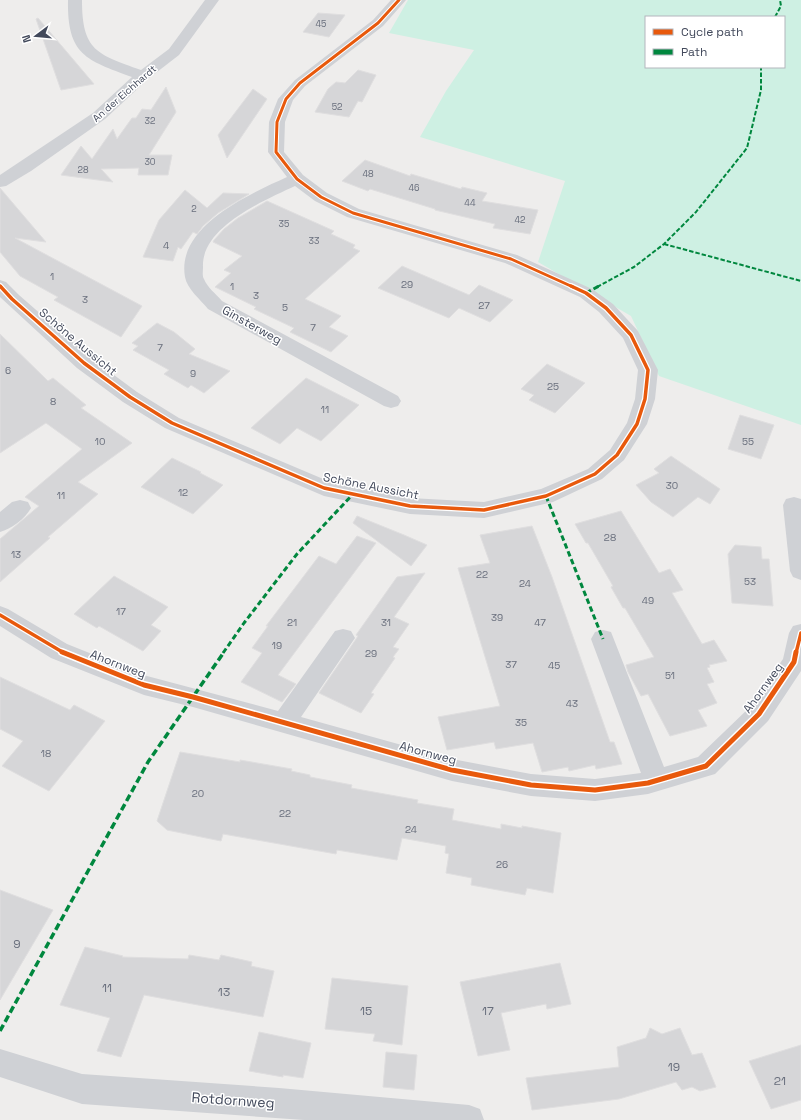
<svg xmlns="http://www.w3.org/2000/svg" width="801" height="1120" viewBox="0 0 801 1120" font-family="'Space Grotesk',sans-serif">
  <rect width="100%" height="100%" fill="#eeedec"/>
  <path fill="#cef0e3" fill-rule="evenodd" d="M408,0H801V425L659,376L631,316L538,262L565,181L420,137L446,91L474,50L389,33ZM646,17H784V67H646Z"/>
  <g fill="#d6d6d8" stroke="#dfdedf">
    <path d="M318,13L345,15L329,37L303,32Z"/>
    <path d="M38,18L94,84L61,90L36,19Z"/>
    <path d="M358,70L376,75L362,102L358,101L349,117L315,112L328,89L336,82L345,83Z"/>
    <path d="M166,87L176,112L149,155H172L168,175H138L139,168L101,169L113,182L61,175L81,146L92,159L113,129L117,139L132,118H136L142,109L151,110Z"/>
    <path d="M253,89L267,99L227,158L218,135Z"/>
    <path d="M365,160L410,176L411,174L461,189L462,187L487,193L482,201L538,210L530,234L493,228L495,224L435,210V209L370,189L368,191L342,181Z"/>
    <path d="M0,188L46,242L15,238L142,306L121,337L54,300L58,297L20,276L0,252Z"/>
    <path d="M185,190L207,208L223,193L249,194L218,213L203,226L197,234L193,232L181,249L178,247L173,261L143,257L159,220Z"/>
    <path d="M267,201L334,231L331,234L355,245L353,248L360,251L305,299L341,316L329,327L348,336L331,352L290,332L294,328L254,309L256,307L215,287L231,273L224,270L242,256L213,242L214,240L224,229L238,218Z"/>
    <path d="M402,266L469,295L479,285L513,300L490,322L459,308L449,318L378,288Z"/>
    <path d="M157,323L174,332L195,349L189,354L230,371L204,393L191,385L188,388L164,374L169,370L133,350L138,346L132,343Z"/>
    <path d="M0,334L48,381L53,378L86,405L81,408L132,443L78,482L98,494L48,537L50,538L0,582V539L39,506L25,497L82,449L46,423L0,453Z"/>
    <path d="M547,364L585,383L555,413L529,400L534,395L521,389Z"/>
    <path d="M306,378L359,405L321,441L297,428L280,444L251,428Z"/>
    <path d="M740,415L774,425L761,459L728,449Z"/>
    <path d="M671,456L720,489L710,504L698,497L673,517L651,502L636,485L659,473L654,469Z"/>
    <path d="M172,458L201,472L200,473L223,485L193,514L141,487Z"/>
    <path d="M621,511L659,573L670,569L683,590L672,593L702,644L714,640L727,661L709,665L710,667L707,668L714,682L707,684L717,703L698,710L707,726L670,736L648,694L641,696L628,672L626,665L654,657L625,608H623L611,587L613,586L588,543H586L575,524Z"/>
    <path d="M357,516L404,535L427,545L411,566L353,523Z"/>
    <path d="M532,526L552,577L610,742H614L622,764L596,769L595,765L569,771L568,767L542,772L533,743L496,749L494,742L447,750L438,717L500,706L458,568L490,563L480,535Z"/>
    <path d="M357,536L376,543L278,675L296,684L282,702L241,682L262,653L252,648L268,626H266L319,556L336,564Z"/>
    <path d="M735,545L761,547L762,559H769L773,606L732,603L728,554Z"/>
    <path d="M425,573L394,617L409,624L393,647L399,649L393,657L395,658L371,693L374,694L361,713L319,693L356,639L358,636L356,635L397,577Z"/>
    <path d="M114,576L168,607L151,625L161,631L143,651L99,626L97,628L74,614Z"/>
    <path d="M0,677L70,710L74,705L105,721L49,791L2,766L23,741L0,729Z"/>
    <path d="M180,752L240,762V760L292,769L291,771L310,775V777L352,785L351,788L418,800L417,803L454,809L452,820L501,829V824L522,828V826L561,833L553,893L527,888L525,895L471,885L472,878L446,873L449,854L445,853L446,846L402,838L397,860L337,850L336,854L223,834L221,841L167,830L157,821Z"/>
    <path d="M0,890L53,910L0,1000Z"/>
    <path d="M85,947L123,956L122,957L188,959L189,955L219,960L221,955L252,962L251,966L274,971L263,1017L144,995L121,1057L97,1051L110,1018L60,1005Z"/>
    <path d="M560,963L571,1004L547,1009L546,1004L501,1013L510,1050L478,1056L460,982Z"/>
    <path d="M332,978L408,986L402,1045L373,1041L375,1034L325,1029Z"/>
    <path d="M650,1028L662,1034L680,1028L692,1055L702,1053L716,1087L700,1091L692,1087L682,1090L676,1082L619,1099L532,1110L526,1078L619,1067L617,1047L646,1038Z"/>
    <path d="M259,1032L311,1043L303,1078L283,1075V1077L249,1071Z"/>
    <path d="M801,1045V1100L771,1109L749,1061Z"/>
    <path d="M386,1052L417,1055L414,1090L383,1087Z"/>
  </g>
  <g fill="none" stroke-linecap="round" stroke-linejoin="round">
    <g fill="#cfd1d5" fill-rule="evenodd">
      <path d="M68,0H82C82,51 97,54 141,70L169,49L205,0H219L179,55L148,79L105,119L31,171L6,186L0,187V175L93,113L132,77C86,60 67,55 68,0Z"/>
      <path d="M391,0H406L383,26L305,86L293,100L285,122L284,152L303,175L327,193L359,209L517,255L592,289L613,304L638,331L658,370L655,399L647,424L624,460L602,479L553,502L484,518L410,514L324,496L165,428L123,402L77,368L0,297V280L6,282L19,295L91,358L137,392L179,418L328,481L410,498L484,502L541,489L588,469L610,450L627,423L635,399L638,370L623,338L599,312L580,297L505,263L347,217L315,201L295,186C265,200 201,227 203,267C203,271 202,276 204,279C207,287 216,294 222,301L398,396L401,401L398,406L391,408L384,406L208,309C201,300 187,289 185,277C176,226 250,194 287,177L268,152L269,122L278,99L295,80L373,20Z"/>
      <path d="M794,497L801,499V580L793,577L790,571L783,505L786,499Z"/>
      <path d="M20,500L28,502L31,508C25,519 11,529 0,532V512L12,502Z"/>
      <path d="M0,606L8,609L67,644L147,676L278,711L335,631L343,629L351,631L355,638L301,717L452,759L531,774L595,779L641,773L591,639L595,632L603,630L611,632L664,767L698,757L750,707L783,659L789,633L793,626L801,624V671L768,721L715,774L648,794L595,801L531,796L452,781L193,707L144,695L51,658L0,626Z"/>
      <path d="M0,1049L82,1074L279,1088L469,1105L480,1109L484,1120H304L82,1104L0,1077Z"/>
    </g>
    <g stroke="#00873e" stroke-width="2" stroke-dasharray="4.5 2" stroke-linecap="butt">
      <path d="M775,17L781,6L780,0"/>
      <path d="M664,244L801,281"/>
      <path d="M597,287L634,267L664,244L696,212L747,148L761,90V67"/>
    </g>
    <g stroke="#00873e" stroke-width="3" stroke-dasharray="5.5 3" stroke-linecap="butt">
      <path d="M586,293L599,286"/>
      <path d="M546,496L603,639"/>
      <path d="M223,653L244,623L297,554L353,494"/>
    </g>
    <path stroke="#00873e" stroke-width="3.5" stroke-dasharray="7 3.5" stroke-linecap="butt" d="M0,1031L148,762L224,652"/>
    <g stroke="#fff" stroke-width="5">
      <g id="cycleway-far2">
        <path d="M399,0L378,23L300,83L286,99L277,122L276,152L297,179L321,197L353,213L511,259L573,287"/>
        <path d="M0,286L1,287"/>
      </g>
    </g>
    <g stroke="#fff" stroke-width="6">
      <g id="cycleway-far1">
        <path d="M0,286L12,299L84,363L130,397L172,423L324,488L410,506L484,510L546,496L595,474L617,455L637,424L645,399L648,370L631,335L606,308L586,293L571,286"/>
        <path d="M0,615L64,653"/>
        <path d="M796,653L801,633"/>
      </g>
    </g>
    <g stroke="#fff" stroke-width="8">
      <path id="cycleway" d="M62,652L144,685L193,697L452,770L531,785L595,790L648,783L706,766L759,714L794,662L796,652"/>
    </g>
    <use href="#cycleway-far2" stroke="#e8590c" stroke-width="3"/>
    <use href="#cycleway-far1" stroke="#e8590c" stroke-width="3.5"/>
    <use href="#cycleway" stroke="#e8590c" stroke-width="5"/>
  </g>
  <g text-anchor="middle" stroke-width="3" stroke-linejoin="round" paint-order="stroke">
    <g font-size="9" fill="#686e7c">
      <text x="321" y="27">45</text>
      <text x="337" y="110">52</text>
      <text x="150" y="124">32</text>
      <text x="150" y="165">30</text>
      <text x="83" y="173">28</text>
      <text x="368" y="177">48</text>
      <text x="414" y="191">46</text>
      <text x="470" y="206">44</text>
      <text x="194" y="212">2</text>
      <text x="520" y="223">42</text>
      <text x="284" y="227">35</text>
      <text x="314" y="244">33</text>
    </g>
    <g font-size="10" fill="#42495b" stroke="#fff">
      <text transform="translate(124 93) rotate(-41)" y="4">An der Eichhardt</text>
    </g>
    <g font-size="10" fill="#686e7c">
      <text x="166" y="249">4</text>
      <text x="52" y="280">1</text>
      <text x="407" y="288">29</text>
      <text x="232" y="290">1</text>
      <text x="256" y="299">3</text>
      <text x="85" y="303">3</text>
      <text x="484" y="309">27</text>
      <text x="285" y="311">5</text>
      <text x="313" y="331">7</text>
      <text x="160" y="351">7</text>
      <text x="8" y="374">6</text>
      <text x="193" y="377">9</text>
      <text x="553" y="390">25</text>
      <text x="53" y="405">8</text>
      <text x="325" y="413">11</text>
      <text x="100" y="445">10</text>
      <text x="748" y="445">55</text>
      <text x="672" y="489">30</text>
      <text x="183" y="496">12</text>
      <text x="61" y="499">11</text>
      <text x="610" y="541">28</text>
      <text x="16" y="558">13</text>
      <text x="482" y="578">22</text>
      <text x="750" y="585">53</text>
      <text x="525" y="587">24</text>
      <text x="648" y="604">49</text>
      <text x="121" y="615">17</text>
      <text x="497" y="621">39</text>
      <text x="292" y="626">21</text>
      <text x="386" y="626">31</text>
      <text x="540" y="626">47</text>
      <text x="277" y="649">19</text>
      <text x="371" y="657">29</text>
      <text x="511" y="668">37</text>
      <text x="554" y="669">45</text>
      <text x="670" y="679">51</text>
      <text x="572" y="707">43</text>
      <text x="521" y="726">35</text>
      <text x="46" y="757">18</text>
      <text x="198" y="797">20</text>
      <text x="285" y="817">22</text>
      <text x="411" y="833">24</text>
      <text x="502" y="868">26</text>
    </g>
    <g font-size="12" fill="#42495b" stroke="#fff">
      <text transform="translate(252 325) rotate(29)" y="4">Ginsterweg</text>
      <text transform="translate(78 342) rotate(40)" y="4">Schöne Aussicht</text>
      <text transform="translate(371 486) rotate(11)" y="4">Schöne Aussicht</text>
      <text transform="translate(118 664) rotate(21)" y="4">Ahornweg</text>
      <text transform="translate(763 688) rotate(-54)" y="4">Ahornweg</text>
      <text transform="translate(428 753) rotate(15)" y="4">Ahornweg</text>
    </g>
    <g font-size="12" fill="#686e7c">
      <text x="17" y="948">9</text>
      <text x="107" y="992">11</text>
      <text x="224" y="996">13</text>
      <text x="366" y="1015">15</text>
      <text x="488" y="1015">17</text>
      <text x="674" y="1071">19</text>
      <text x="780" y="1085">21</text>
    </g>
    <g font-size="14" fill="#42495b" stroke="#fff">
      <text transform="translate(233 1100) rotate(4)" y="5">Rotdornweg</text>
    </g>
  </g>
  <rect x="645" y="16" width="140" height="52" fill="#ffffff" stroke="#b3b6bd"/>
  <rect x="653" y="29" width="20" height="6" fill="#e8590c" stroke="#b3b6bd"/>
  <text x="681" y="36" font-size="12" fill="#42495b">Cycle path</text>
  <rect x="653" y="49" width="20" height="6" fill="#00873e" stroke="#b3b6bd"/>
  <text x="681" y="56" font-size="12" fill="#42495b">Path</text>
  <g transform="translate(36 36) rotate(254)" stroke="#ffffff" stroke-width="3" paint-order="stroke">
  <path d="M0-3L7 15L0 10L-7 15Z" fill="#42495b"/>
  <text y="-6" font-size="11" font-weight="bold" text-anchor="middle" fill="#42495b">N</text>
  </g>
</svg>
